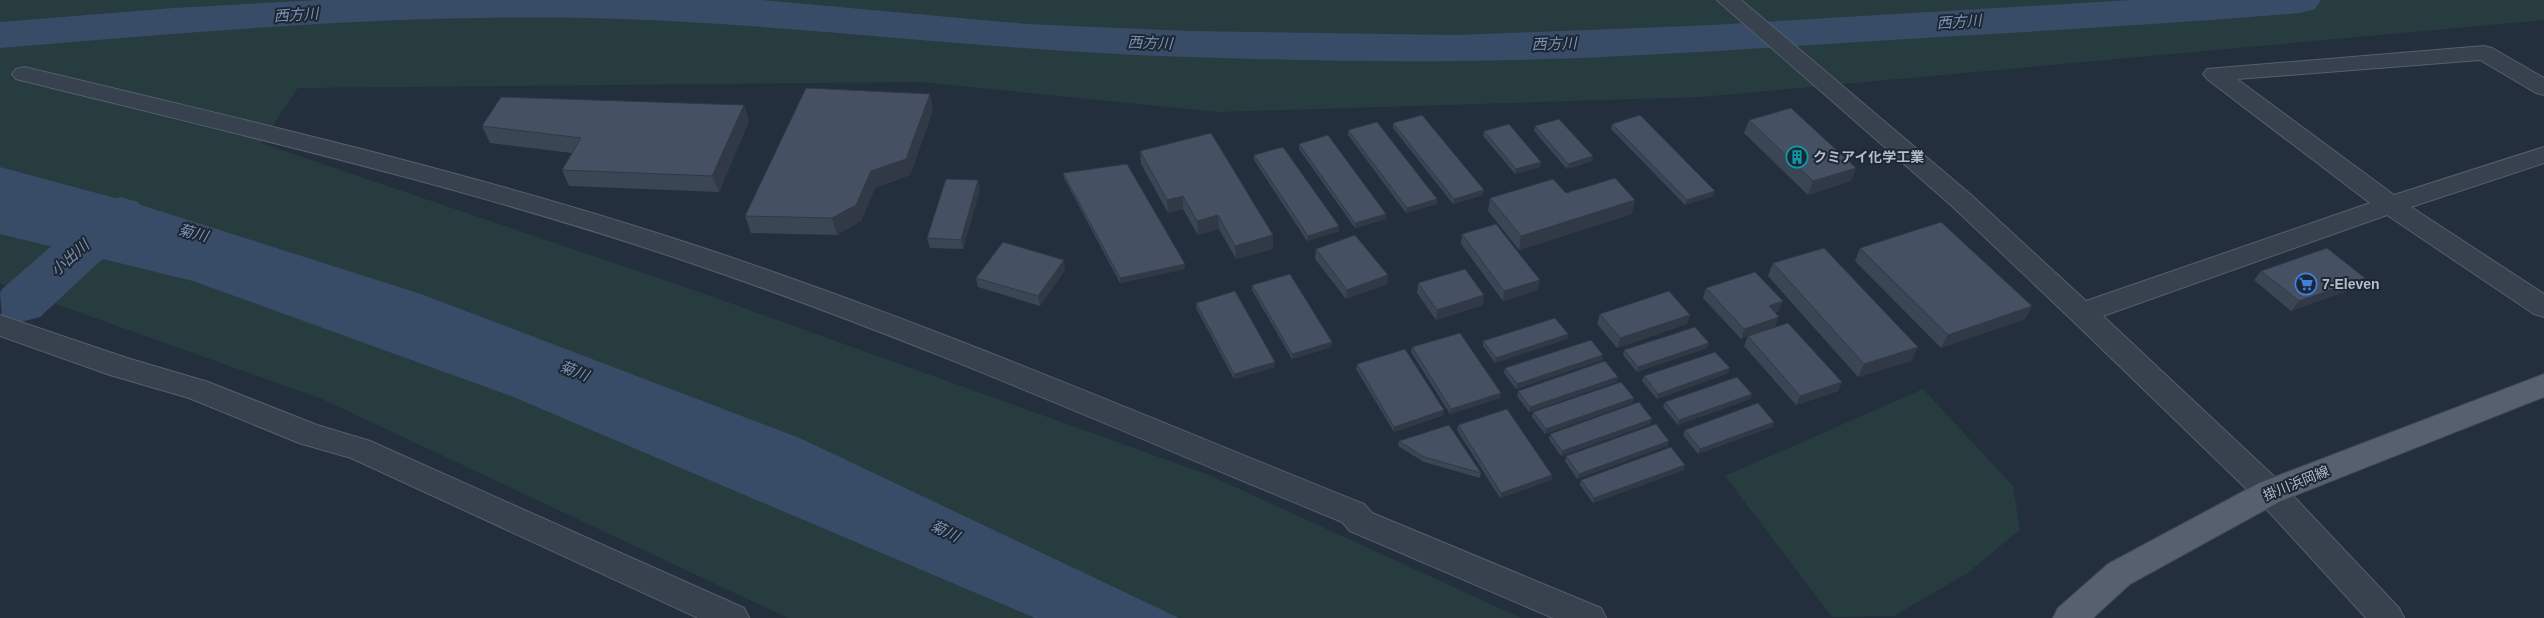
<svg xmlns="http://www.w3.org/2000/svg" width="2544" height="618" viewBox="0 0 2544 618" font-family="Arial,'Noto Sans JP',sans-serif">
  <rect width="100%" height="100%" fill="#242f3e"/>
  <g fill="#263c3f">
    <path d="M0,0H2544V20L1702,97L1218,112L920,82L298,88L261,143L705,294L1209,475L1521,618H788L322,399L0,284Z"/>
    <path d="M1923,389L2013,486L2020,530L1966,574L1894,616L1832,617L1725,476Z"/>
  </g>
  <path fill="#394c67" d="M0,167L141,205L421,294L802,439L1179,618H1035L511,396L193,281L0,234Z"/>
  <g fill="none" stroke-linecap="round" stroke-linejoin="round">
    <g fill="#394c67" fill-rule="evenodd">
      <path d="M319,0H762L1026,24L1189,31L1458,35L1712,25L2132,0H2321L2315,9L2300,13C2169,24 2038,31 1907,39C1757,48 1607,60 1456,61C1368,62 1279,60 1190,57C1001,52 813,26 624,19C416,12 207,31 0,48V22L174,8Z"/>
      <path d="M120,197L138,202L145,214L138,226L40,317L21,322L2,317L0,293L2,289L102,202Z"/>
    </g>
    <g stroke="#565f6c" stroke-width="2">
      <g id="minor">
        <path d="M1717,0H1741L1970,194L2086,301L2370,203L2207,79L2203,74L2207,69L2484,46L2492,48L2544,78V95L2536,93L2480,60L2237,79L2394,195L2544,147V163L2411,207L2544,294V317L2534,314L2387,215L2103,316L2281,483L2399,608L2404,618H2366L2259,501L2072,320L1952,206Z"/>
        <path d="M24,67C254,122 485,175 709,250C931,324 1147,417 1364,504L1372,513L1601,608L1606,618H1553L1350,531L1342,522C1125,433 910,337 688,262C468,187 241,135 16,79L12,74L16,69Z"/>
        <path d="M0,315L127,358L208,382L317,425L370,441L744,608L749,618H698L351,458L299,443L189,398L110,375L0,336Z"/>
      </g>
    </g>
    <g stroke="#414a57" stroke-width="2">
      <path id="major" d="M2544,374V397L2281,501L2130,584L2093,618H2053L2058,608L2108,564L2259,483Z"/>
    </g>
    <use href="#minor" fill="#38414e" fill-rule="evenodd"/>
    <use href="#major" fill="#56606e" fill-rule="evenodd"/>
  </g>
  <g fill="#3b4654">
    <path d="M930,94L933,110L910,175L875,188L861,221L837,235L751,233L745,216Z"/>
    <path d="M1749,120L1851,181L1808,195L1744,133Z"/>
    <path d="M749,121L719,192L569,186L562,170L572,153L490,143L482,126Z"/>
    <path d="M1393,123L1483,195L1453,204L1393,128Z"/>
    <path d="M1612,124L1713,196L1685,205L1611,129Z"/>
    <path d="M1535,126L1593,156L1592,161L1567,169L1534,131Z"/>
    <path d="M1348,130L1437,199V204L1406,213L1348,135Z"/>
    <path d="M1484,131L1540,167L1515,174L1483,136Z"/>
    <path d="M1299,144L1386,219L1355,228L1299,149Z"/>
    <path d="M1140,151L1273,249L1236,259L1219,229L1198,235L1183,209L1168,213L1141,164Z"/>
    <path d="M1254,155L1339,226V231L1307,241L1254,160Z"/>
    <path d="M1063,173L1185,269L1120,283L1064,178Z"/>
    <path d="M980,189L963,249L930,248L927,238Z"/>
    <path d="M1566,193L1632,214L1519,250L1488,211L1490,198Z"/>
    <path d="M1462,234L1538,290L1503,301L1461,244Z"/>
    <path d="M1860,248L2032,306L2025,319L1941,348L1855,261Z"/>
    <path d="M1316,249L1388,275L1387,284L1346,299L1315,259Z"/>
    <path d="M1773,263L1918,347L1911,361L1858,377L1768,276Z"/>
    <path d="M1065,270L1040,306L978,287L976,278Z"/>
    <path d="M2261,271L2365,278L2358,287L2291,311L2254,280Z"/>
    <path d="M1418,283L1483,305L1436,320L1417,293Z"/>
    <path d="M1252,285L1332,342L1331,347L1292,359L1252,290Z"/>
    <path d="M1706,288L1779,311L1774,313L1775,327L1760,332L1842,382L1838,391L1796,405L1744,346L1748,336L1741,339L1703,298Z"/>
    <path d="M1196,303L1275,367L1234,379L1196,308Z"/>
    <path d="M1600,314L1687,324L1617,348L1597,324Z"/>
    <path d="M1568,334L1567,339L1495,363L1483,346V341Z"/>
    <path d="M1709,343L1707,348L1637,372L1623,355L1624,350Z"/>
    <path d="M1412,347L1500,398L1450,414L1411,352Z"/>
    <path d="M1602,360L1516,389L1504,373L1505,368Z"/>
    <path d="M1357,364L1444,410V415L1394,432L1356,369Z"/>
    <path d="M1730,368L1728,373L1657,399L1642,381L1644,376Z"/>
    <path d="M1618,377L1616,382L1529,412L1517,396L1518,391Z"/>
    <path d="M1752,394L1750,399L1678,425L1663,407L1665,402Z"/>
    <path d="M1632,403L1545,434L1532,417L1533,412Z"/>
    <path d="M1652,419L1650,424L1561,456L1549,439L1550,434Z"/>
    <path d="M1774,422L1772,427L1698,454L1683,435L1685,430Z"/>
    <path d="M1458,425L1552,475L1551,480L1500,498L1457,430Z"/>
    <path d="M1399,441L1481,473L1480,478L1424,462L1398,446Z"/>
    <path d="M1669,441L1667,446L1577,479L1565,461L1566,456Z"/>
    <path d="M1685,465L1684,470L1593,503L1580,485L1581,480Z"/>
  </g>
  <g fill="#303945">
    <path d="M930,94L933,110L910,175L875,188L861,221L837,235L832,218L871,171Z"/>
    <path d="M744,105L749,121L719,192L712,176Z"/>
    <path d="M1593,156L1592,161L1567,169L1568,164Z"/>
    <path d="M1541,162L1540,167L1515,174L1516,169Z"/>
    <path d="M1856,168L1851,181L1808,195L1813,181Z"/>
    <path d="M978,180L980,189L963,249L961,240Z"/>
    <path d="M1484,190L1483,195L1453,204L1454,199Z"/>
    <path d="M1715,191L1713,196L1685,205L1687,200Z"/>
    <path d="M1183,196V209L1168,213L1167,200Z"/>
    <path d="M1437,199V204L1406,213L1407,208Z"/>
    <path d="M1635,200L1632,214L1519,250L1521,236Z"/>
    <path d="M1386,214V219L1355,228V223Z"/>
    <path d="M1218,215L1219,229L1198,235L1197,221Z"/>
    <path d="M1339,226V231L1307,241L1308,236Z"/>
    <path d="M1273,235V249L1236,259L1235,246Z"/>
    <path d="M1064,260L1065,270L1040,306L1038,296Z"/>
    <path d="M1185,264V269L1120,283V278Z"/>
    <path d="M1388,275L1387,284L1346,299L1347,290Z"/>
    <path d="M2365,278L2358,287L2291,311L2299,301Z"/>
    <path d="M1540,280L1538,290L1503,301L1504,291Z"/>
    <path d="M1484,295L1483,305L1436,320L1437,310Z"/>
    <path d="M1783,301L1779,311L1765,316L1769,306Z"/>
    <path d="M2032,306L2025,319L1941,348L1948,335Z"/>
    <path d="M1690,315L1687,324L1617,348L1620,338Z"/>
    <path d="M1779,317L1775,327L1741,339L1744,329Z"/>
    <path d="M1568,334L1567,339L1495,363L1496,358Z"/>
    <path d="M1332,342L1331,347L1292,359V354Z"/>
    <path d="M1709,343L1707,348L1637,372L1638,367Z"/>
    <path d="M1918,347L1911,361L1858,377L1864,364Z"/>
    <path d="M1603,355L1602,360L1516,389L1517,384Z"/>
    <path d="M1275,362V367L1234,379V374Z"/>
    <path d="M1730,368L1728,373L1657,399L1658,394Z"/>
    <path d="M1618,377L1616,382L1529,412L1530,407Z"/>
    <path d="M1842,382L1838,391L1796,405L1800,396Z"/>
    <path d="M1501,393L1500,398L1450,414L1451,409Z"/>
    <path d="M1752,394L1750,399L1678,425L1679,420Z"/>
    <path d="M1634,398L1632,403L1545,434L1546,429Z"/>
    <path d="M1444,410V415L1394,432V427Z"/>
    <path d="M1652,419L1650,424L1561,456L1562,451Z"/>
    <path d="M1774,422L1772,427L1698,454L1700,449Z"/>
    <path d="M1669,441L1667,446L1577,479L1579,474Z"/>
    <path d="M1685,465L1684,470L1593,503L1594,498Z"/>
    <path d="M1552,475L1551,480L1500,498L1501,493Z"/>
  </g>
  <g fill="#455162" stroke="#303945">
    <path d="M806,88L930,94L906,159L871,171L856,205L832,218L745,216Z"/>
    <path d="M501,97L744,105L712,176L562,170L581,138L482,126Z"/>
    <path d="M1791,108L1856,168L1813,181L1749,120Z"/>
    <path d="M1422,115L1484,190L1454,199L1393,123Z"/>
    <path d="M1640,115L1715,191L1687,200L1612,124Z"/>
    <path d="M1559,119L1593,156L1568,164L1535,126Z"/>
    <path d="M1377,122L1437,199L1407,208L1348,130Z"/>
    <path d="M1509,124L1541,162L1516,169L1484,131Z"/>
    <path d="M1211,133L1273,235L1235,246L1218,215L1197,221L1183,196L1167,200L1140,151Z"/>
    <path d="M1328,135L1386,214L1355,223L1299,144Z"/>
    <path d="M1283,147L1339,226L1308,236L1254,155Z"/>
    <path d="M1127,164L1185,264L1120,278L1063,173Z"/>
    <path d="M1615,178L1635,200L1521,236L1490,198L1553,179L1566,193Z"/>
    <path d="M946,179L978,180L961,240L927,238Z"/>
    <path d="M1941,222L2032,306L1948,335L1860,248Z"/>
    <path d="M1496,224L1540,280L1504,291L1462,234Z"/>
    <path d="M1355,235L1388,275L1347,290L1316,249Z"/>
    <path d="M1003,242L1064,260L1038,296L976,278Z"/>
    <path d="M1824,248L1918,347L1864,364L1773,263Z"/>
    <path d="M2327,248L2365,278L2299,301L2261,271Z"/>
    <path d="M1465,269L1484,295L1437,310L1418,283Z"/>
    <path d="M1755,272L1783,301L1769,306L1779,317L1744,329L1706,288Z"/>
    <path d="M1290,274L1332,342L1292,354L1252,285Z"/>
    <path d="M1235,291L1275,362L1234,374L1196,303Z"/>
    <path d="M1669,291L1690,315L1620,338L1600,314Z"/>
    <path d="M1555,318L1568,334L1496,358L1483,341Z"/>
    <path d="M1788,323L1842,382L1800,396L1748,336Z"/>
    <path d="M1695,327L1709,343L1638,367L1624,350Z"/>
    <path d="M1460,333L1501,393L1451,409L1412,347Z"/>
    <path d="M1591,340L1603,355L1517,384L1505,368Z"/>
    <path d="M1405,349L1444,410L1394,427L1357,364Z"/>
    <path d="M1715,352L1730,368L1658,394L1644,376Z"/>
    <path d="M1605,361L1618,377L1530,407L1518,391Z"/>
    <path d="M1737,377L1752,394L1679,420L1665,402Z"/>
    <path d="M1621,382L1634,398L1546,429L1533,412Z"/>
    <path d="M1639,402L1652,419L1562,451L1550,434Z"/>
    <path d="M1758,403L1774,422L1700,449L1685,430Z"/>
    <path d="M1507,409L1552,475L1501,493L1458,425Z"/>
    <path d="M1656,424L1669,441L1579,474L1566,456Z"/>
    <path d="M1449,425L1481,473L1424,457L1399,441Z"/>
    <path d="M1671,447L1685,465L1594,498L1581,480Z"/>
  </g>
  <defs>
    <g id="building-ring" transform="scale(1.125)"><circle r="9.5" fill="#1d2633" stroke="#0f9aa8" stroke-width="1.5"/><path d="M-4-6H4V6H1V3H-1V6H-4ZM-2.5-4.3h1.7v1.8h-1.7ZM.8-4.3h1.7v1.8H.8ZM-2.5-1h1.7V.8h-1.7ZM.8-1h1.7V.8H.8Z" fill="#0f9aa8"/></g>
    <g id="supermarket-ring" transform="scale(1.125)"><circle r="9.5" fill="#1d2633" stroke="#3f7fe0" stroke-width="1.5"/><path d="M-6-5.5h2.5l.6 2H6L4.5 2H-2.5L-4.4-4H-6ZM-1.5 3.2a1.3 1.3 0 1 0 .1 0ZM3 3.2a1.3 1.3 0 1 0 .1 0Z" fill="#3f7fe0"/></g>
  </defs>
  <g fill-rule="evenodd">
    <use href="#building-ring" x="1797" y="157"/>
    <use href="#supermarket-ring" x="2306" y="284"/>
  </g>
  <g text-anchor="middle" stroke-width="4" stroke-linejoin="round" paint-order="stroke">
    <g font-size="14" font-weight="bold" fill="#b4bcc9" stroke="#1d2633" text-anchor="start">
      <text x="1813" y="162">クミアイ化学工業</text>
      <text x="2322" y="289">7-Eleven</text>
    </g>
    <g font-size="14" fill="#b4bcc9" stroke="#1d2633">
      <text transform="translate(2296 483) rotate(-22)" y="5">掛川浜岡線</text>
    </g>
    <g font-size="15" font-style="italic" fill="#7c92b1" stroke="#1d2633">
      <text transform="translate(296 15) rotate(-4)" y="5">西方川</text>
      <text transform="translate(1959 22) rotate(-4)" y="5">西方川</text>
      <text transform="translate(1150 43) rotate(2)" y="5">西方川</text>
      <text transform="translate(1554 44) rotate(-2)" y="5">西方川</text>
      <text transform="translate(193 233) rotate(15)" y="5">菊川</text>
      <text transform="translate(70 258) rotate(-42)" y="5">小出川</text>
      <text transform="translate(574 371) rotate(21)" y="5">菊川</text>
      <text transform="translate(945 531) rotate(26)" y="5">菊川</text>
    </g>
  </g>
</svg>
